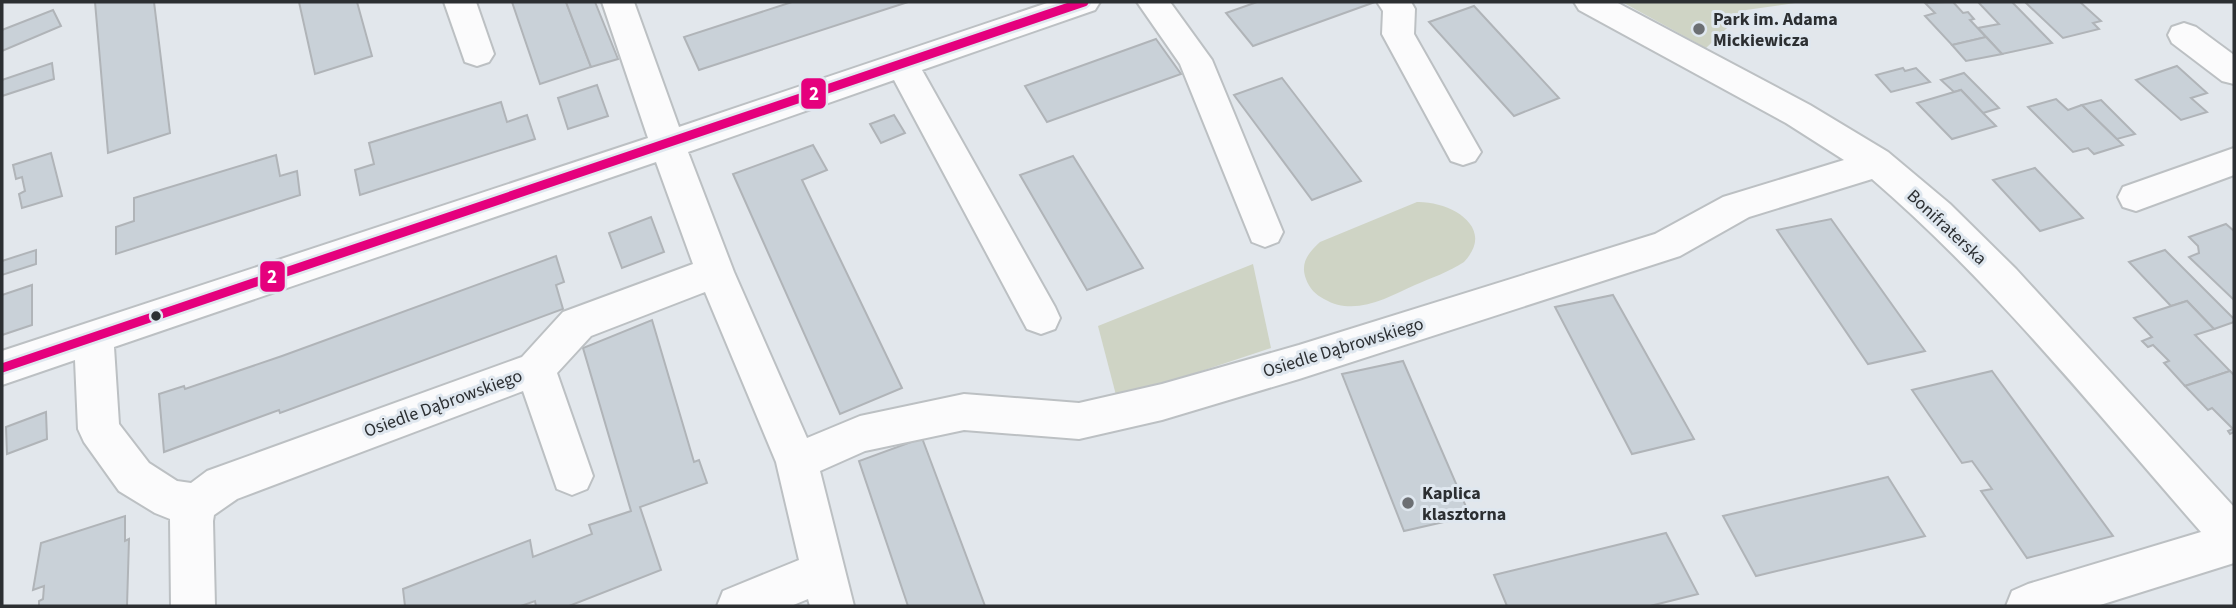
<svg xmlns="http://www.w3.org/2000/svg" width="2236" height="608" viewBox="0 0 2236 608" font-family="'Source Sans 3',sans-serif">
  <rect width="100%" height="100%" fill="#e2e7ec"/>
  <g fill="#cfd4c5">
    <path d="M1622,2H1802L1746,10L1706,48Z"/>
    <path d="M1417,202C1450,201 1497,227 1464,262C1449,272 1431,278 1415,285C1386,298 1355,317 1324,299C1316,295 1309,288 1306,279C1300,263 1308,253 1320,242Z"/>
    <path d="M1253,264L1271,348L1117,399L1098,326Z"/>
  </g>
  <g fill="#c9d1d8" stroke="#b0b4b8" stroke-width="2">
    <path d="M95,2H154L170,133L108,153Z"/>
    <path d="M299,2H357L372,56L315,74Z"/>
    <path d="M512,2H566L591,67L540,84Z"/>
    <path d="M566,2H595L618,59L591,67Z"/>
    <path d="M792,2H908L699,70L684,37Z"/>
    <path d="M1257,2H1375L1253,46L1226,13Z"/>
    <path d="M1953,2L1963,13L1968,12L1974,19L1970,20L1986,37L1952,45L1925,16L1935,13L1925,3Z"/>
    <path d="M1978,2H2012L2052,43L2002,54L1978,28L1999,24Z"/>
    <path d="M2025,2H2080L2101,21L2093,23L2099,29L2063,38Z"/>
    <path d="M1474,6L1559,98L1514,116L1429,22Z"/>
    <path d="M53,10L61,26L2,51V30Z"/>
    <path d="M1986,37L2002,54L1966,61L1952,45Z"/>
    <path d="M1156,39L1181,74L1047,122L1025,86Z"/>
    <path d="M52,63L54,79L2,96V80Z"/>
    <path d="M2177,66L2207,93L2191,98L2207,112L2181,120L2136,80Z"/>
    <path d="M1903,68L1905,71L1916,68L1930,82L1891,92L1876,75Z"/>
    <path d="M1964,73L1999,108L1983,113L1961,90L1954,92L1941,80Z"/>
    <path d="M1282,78L1361,181L1312,200L1234,95Z"/>
    <path d="M597,85L608,116L568,129L558,98Z"/>
    <path d="M1961,90L1983,113L1996,126L1952,139L1917,103Z"/>
    <path d="M2056,99L2068,110L2082,105L2123,145L2094,154L2088,148L2073,152L2028,107Z"/>
    <path d="M2101,100L2135,134L2117,139L2082,105Z"/>
    <path d="M501,102L507,122L527,115L535,139L360,195L355,170L374,164L369,143Z"/>
    <path d="M894,115L905,133L881,143L870,124Z"/>
    <path d="M813,145L827,170L802,180L902,388L840,414L733,174Z"/>
    <path d="M51,153L62,196L22,208L19,194L25,191L22,177L16,179L13,165Z"/>
    <path d="M276,155L280,176L297,171L300,195L116,254V227L134,221V198Z"/>
    <path d="M1073,156L1143,268L1087,290L1020,175Z"/>
    <path d="M2035,168L2083,218L2040,231L1993,180Z"/>
    <path d="M651,217L664,252L622,268L609,233Z"/>
    <path d="M1831,219L1925,351L1868,364L1777,230Z"/>
    <path d="M2226,224L2234,231V300L2189,257L2199,253L2198,246L2189,237Z"/>
    <path d="M36,250V264L2,275V261Z"/>
    <path d="M2165,250L2234,319V322L2214,329L2187,301L2171,306L2129,262Z"/>
    <path d="M556,256L564,282L556,285L563,309L280,413L279,410L164,452L159,394L184,386L185,389L282,356Z"/>
    <path d="M32,285V325L2,335V295Z"/>
    <path d="M1613,295L1694,439L1632,454L1555,307Z"/>
    <path d="M2187,301L2214,329L2195,335L2230,371L2185,386L2164,363L2169,361L2153,345L2148,347L2142,341L2152,337L2134,318Z"/>
    <path d="M652,320L694,462L699,460L707,483L640,507L661,570L569,606H536L535,601L521,606H405L403,589L530,540L533,557L592,534L589,525L631,511L583,348Z"/>
    <path d="M1403,361L1470,516L1404,531L1342,374Z"/>
    <path d="M1992,371L2113,536L2027,558L1981,491L1992,489L1972,461L1962,463L1912,390Z"/>
    <path d="M2230,371L2234,375V432L2230,434L2228,431L2233,429L2212,408L2208,410L2185,386Z"/>
    <path d="M46,412L47,439L7,454L6,427Z"/>
    <path d="M922,438L985,606H908L859,461Z"/>
    <path d="M1888,477L1925,536L1756,576L1723,516Z"/>
    <path d="M125,516V541L129,539L127,606H39V601L43,599L44,586L33,590L41,543Z"/>
    <path d="M1666,533L1698,594L1650,606H1507L1494,575Z"/>
  </g>
  <g fill="none" stroke-linecap="round" stroke-linejoin="round">
    <g stroke="#bcc0c3" stroke-width="4">
      <g id="minor">
        <path d="M444,2H476L494,54L489,62L477,66L465,62Z"/>
        <path d="M602,2H634L679,127L1050,2H1100L1095,10L922,70L1055,307L1060,318L1055,329L1041,334L1027,329L894,80L688,152L734,272L807,438L860,416L964,394L1079,403L1162,384L1299,345L1655,234L1723,197L1844,160L1786,123L1579,10L1574,2H1616L1810,105L1888,152L1950,204L2016,269L2234,507V563L2097,606H2006L2012,591L2028,584L2201,532C2095,411 1994,284 1872,179L1749,217L1680,256L1299,379L1162,420L1079,439L964,430L865,451L820,471L854,606H810L808,599L791,606H717L723,591L799,560L776,462L705,292L591,336L557,373L593,476L587,489L572,495L557,489L523,391L237,499L214,515L213,521L215,606H171L170,519L155,513L119,491L84,442L78,429L75,360L2,385V351L648,138ZM656,162L693,264L563,312L522,357L207,471L191,483L177,481L149,463L119,424L114,347Z"/>
        <path d="M1137,2H1170L1212,60L1283,232L1278,242L1265,247L1252,242L1180,64Z"/>
        <path d="M1377,2H1411L1415,9L1414,34L1481,152L1475,161L1463,165L1451,161L1382,34L1383,11Z"/>
        <path d="M2184,23L2196,27L2234,55V84L2222,81L2172,43L2168,35L2172,27Z"/>
        <path d="M2234,148V175L2136,211L2123,207L2118,197L2123,187Z"/>
      </g>
    </g>
    <use href="#minor" fill="#fbfbfc" fill-rule="evenodd"/>
    <g stroke="#dfe7ef" stroke-width="14">
      <path id="bus-1" d="M2,368L1084,2"/>
    </g>
    <use href="#bus-1" stroke="#e5007d" stroke-width="9"/>
  </g>
  <g fill="#6c6f73" stroke="#dfe7ef" stroke-width="2.5">
    <circle cx="1699" cy="29" r="7"/>
    <circle cx="1408" cy="503" r="7"/>
  </g>
  <circle fill="#2c2f32" stroke="#dfe7ef" stroke-width="2.5" cx="156" cy="316" r="6"/>
  <g text-anchor="middle" stroke-width="6" stroke-linejoin="round" paint-order="stroke">
    <g font-size="18" font-weight="bold" fill="#2c2f32" stroke="#dfe7ef" text-anchor="start">
      <text x="1713" y="25">Park im. Adama<tspan x="1713" dy="21">Mickiewicza</tspan></text>
      <text x="1422" y="499">Kaplica<tspan x="1422" dy="21">klasztorna</tspan></text>
    </g>
    <g font-size="18" fill="#2c2f32" stroke="#dfe7ef">
      <text transform="translate(1947 227) rotate(43)" y="6">Bonifraterska</text>
      <text transform="translate(1343 347) rotate(-17)" y="6">Osiedle Dąbrowskiego</text>
      <text transform="translate(443 403) rotate(-20)" y="6">Osiedle Dąbrowskiego</text>
    </g>
  </g>
  <g stroke="#dfe7ef" stroke-width="2.5">
    <rect x="800" y="77" width="27" height="33" rx="7" fill="#e5007d"/>
    <rect x="259" y="260" width="27" height="33" rx="7" fill="#e5007d"/>
  </g>
  <g font-size="19" text-anchor="middle" font-weight="bold" fill="#fff">
    <text x="814" y="100">2</text>
    <text x="272" y="283">2</text>
  </g>
  <rect width="2236" height="608" fill="none" stroke="#2c2f32" stroke-width="7"/>
</svg>
